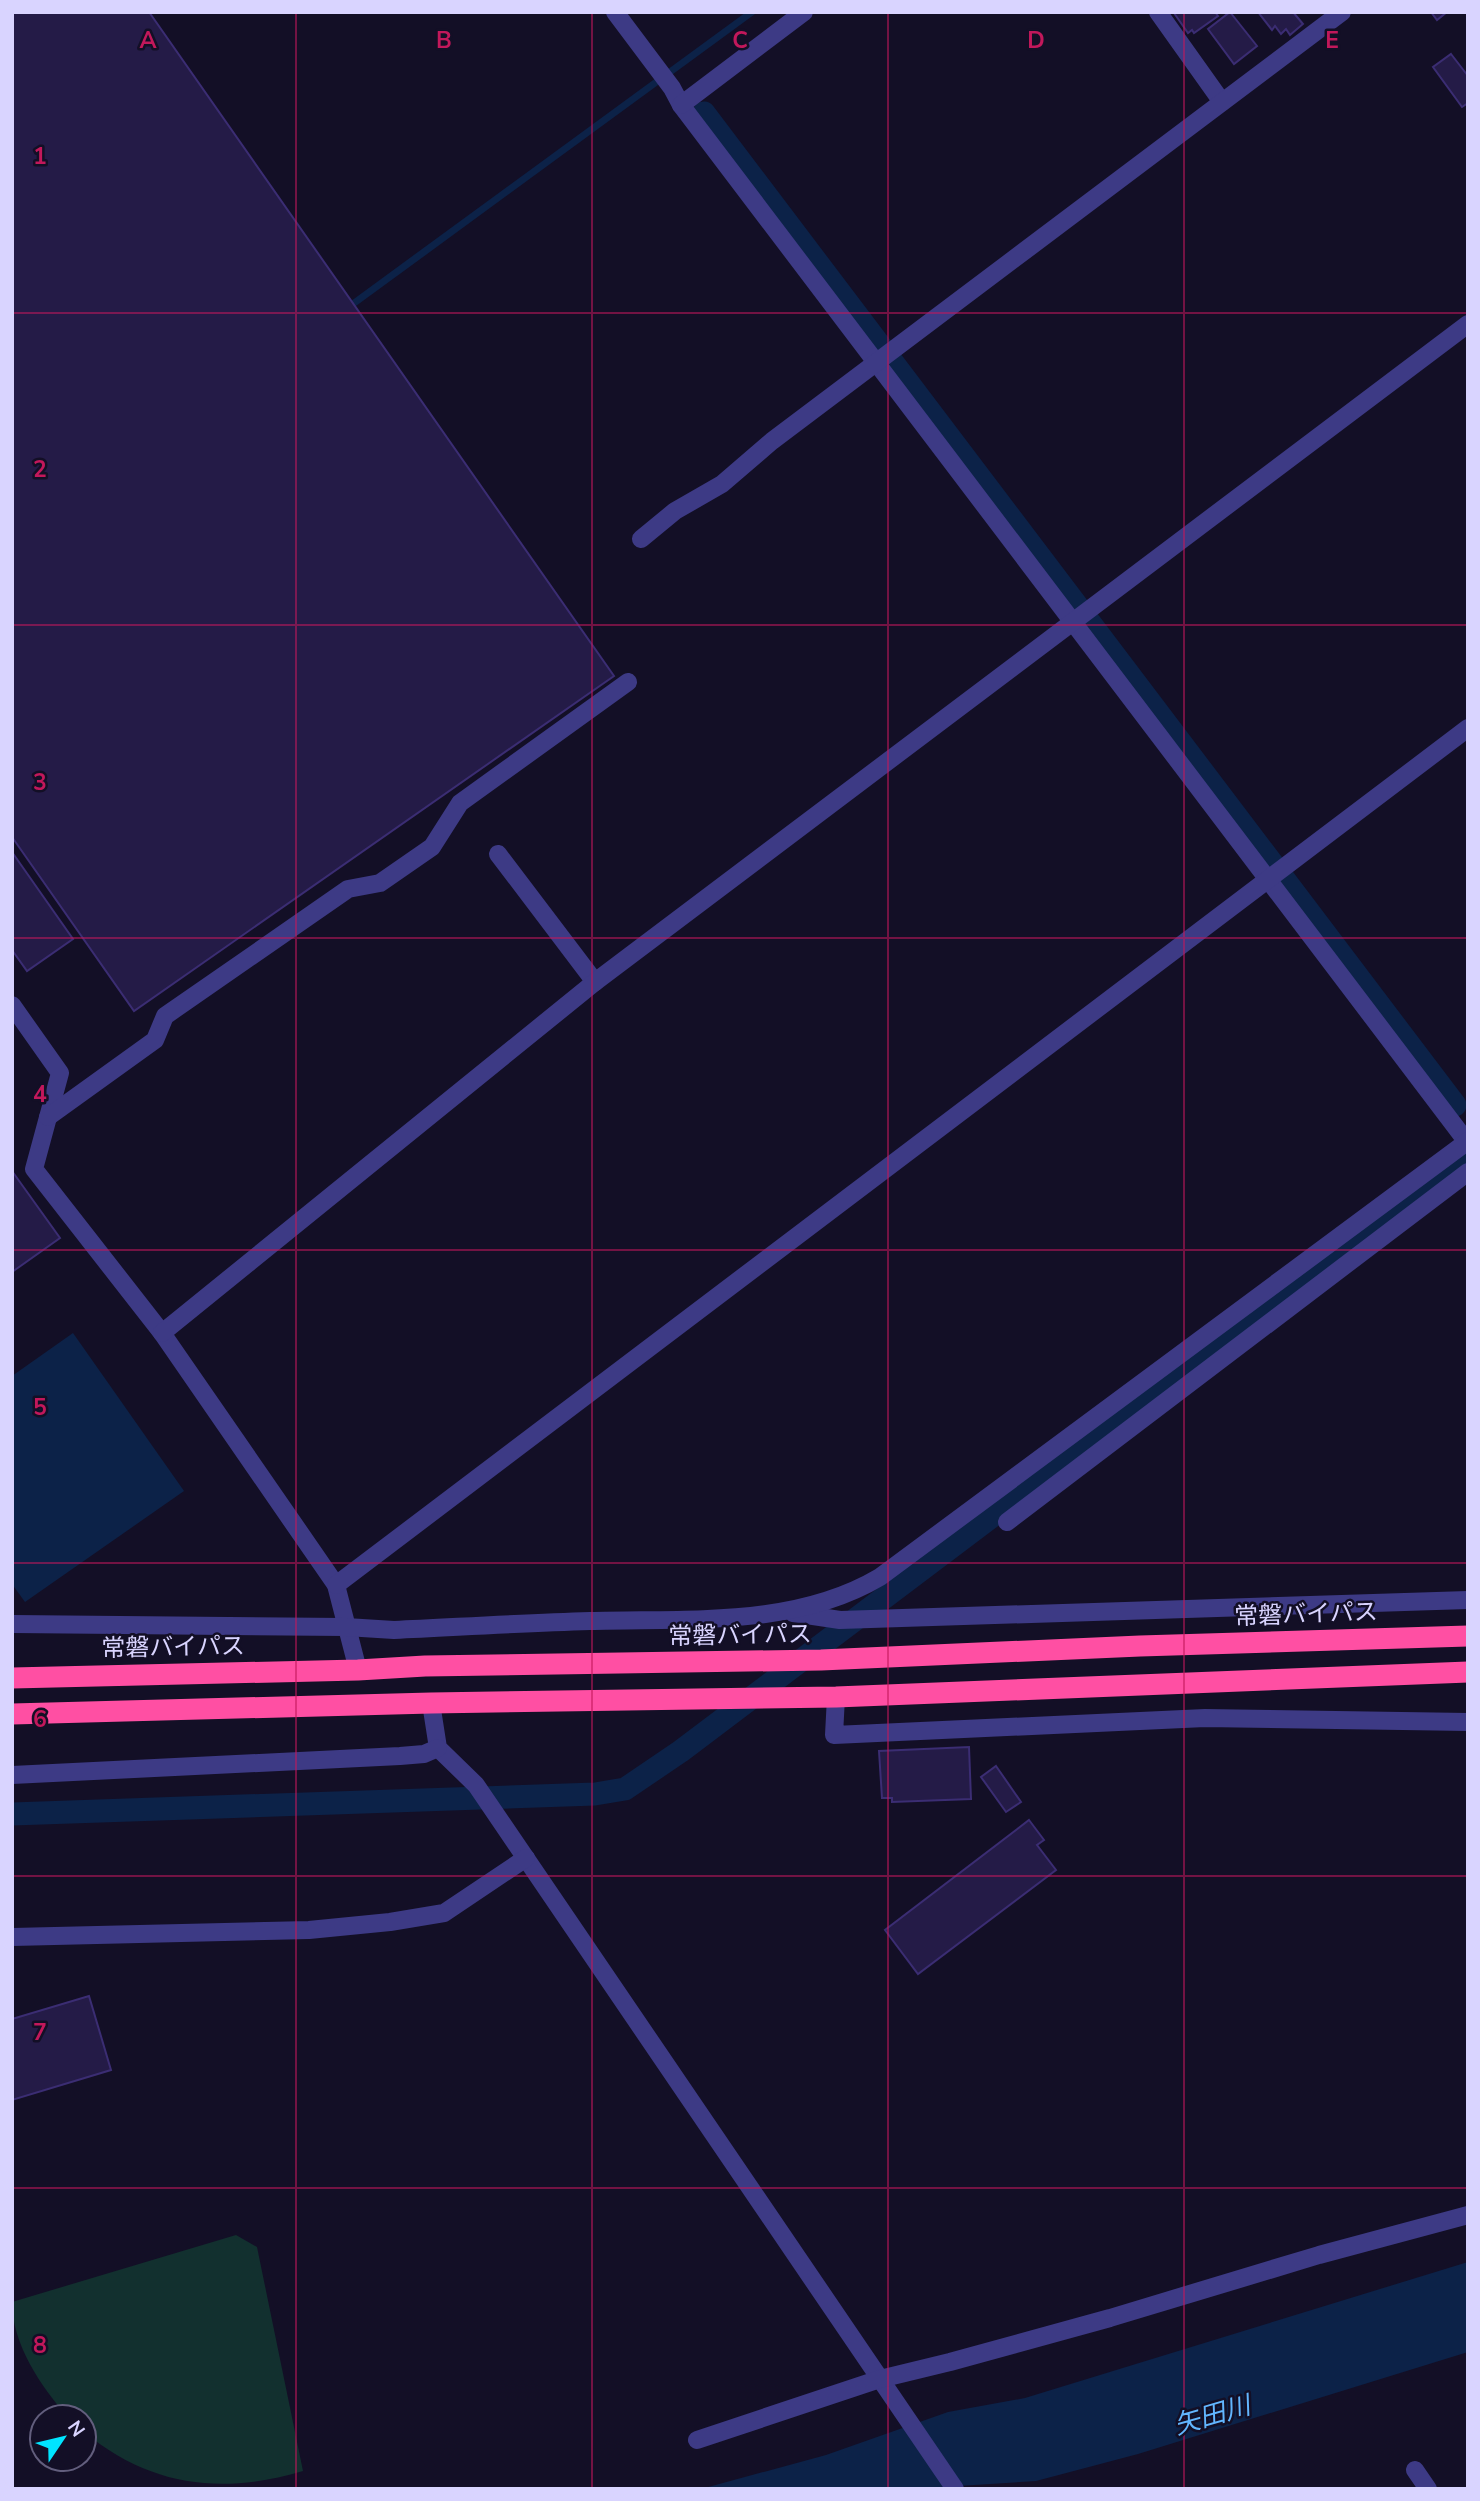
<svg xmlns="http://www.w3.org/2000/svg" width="1480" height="2501" viewBox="0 0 1480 2501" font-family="'Nunito Sans','Noto Sans JP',sans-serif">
  <rect width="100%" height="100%" fill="#130f26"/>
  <path fill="#12302f" d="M236,2235L257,2247L303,2471C222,2495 151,2487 84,2432V2417H68C41,2387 12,2344 12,2302Z"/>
  <g fill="#0c2248">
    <path d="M73,1333L184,1491L25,1602L12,1584V1376Z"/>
    <path d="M1468,2262V2352L1138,2454L1036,2481L958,2486L950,2489H701L826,2455L948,2412L1025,2398Z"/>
  </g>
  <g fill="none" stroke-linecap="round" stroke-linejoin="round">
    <path stroke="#0c2248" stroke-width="7" d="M346,309L752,12"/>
    <g stroke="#0c2248" stroke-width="23">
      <path d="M704,113L1455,1105"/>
      <path d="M12,1814L595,1794L625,1789L681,1751L1468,1157"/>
    </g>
  </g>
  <g fill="#241b47" stroke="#3b2d73" stroke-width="2">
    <path d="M12,12H149L614,676L134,1011L12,837Z"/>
    <path d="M1215,12L1218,16L1194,33L1192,30L1188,33L1174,13Z"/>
    <path d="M1230,12L1257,46L1234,64L1208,29Z"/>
    <path d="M1258,12H1293L1303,24L1290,35L1286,29L1281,34L1275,26L1272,30Z"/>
    <path d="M1431,12H1447L1437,20Z"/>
    <path d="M1451,54L1468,76V103L1462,107L1433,67Z"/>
    <path d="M12,852L73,939L27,971L12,950Z"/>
    <path d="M12,1171L60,1238L12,1272Z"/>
    <path d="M969,1747L971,1799L892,1802V1798H882L879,1751Z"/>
    <path d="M996,1766L1021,1802L1006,1812L981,1777Z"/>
    <path d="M1029,1820L1044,1840L1037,1845L1056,1870L918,1974L885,1930Z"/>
    <path d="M89,1996L111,2070L12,2100V2019Z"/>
  </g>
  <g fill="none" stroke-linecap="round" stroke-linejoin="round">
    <g stroke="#3d3a85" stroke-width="18">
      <path d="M615,12L672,88L681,105L1467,1142"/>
      <path d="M1158,12L1222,102"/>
      <path d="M681,105L804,12"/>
      <path d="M641,539L675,511L722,484L772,441L1342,12"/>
      <path d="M498,854L595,982"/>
      <path d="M12,1005L60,1073L34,1169L162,1333L336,1585L358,1670"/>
      <path d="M48,1117L155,1040L165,1016L348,889L380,883L432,847L460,803L628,682"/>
      <path d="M162,1333L595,982L1468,324"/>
      <path d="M1007,1522L1468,1172"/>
      <path d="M336,1585L1468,728"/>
      <path d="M793,1613L840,1620L1468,1600"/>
      <path d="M12,1624L346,1627L394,1630C459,1627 524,1623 590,1621C686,1618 794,1628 880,1577L1468,1141"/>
      <path d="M836,1697L834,1735L1205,1718L1468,1722"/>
      <path d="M431,1703L438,1748L476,1785L955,2489"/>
      <path d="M12,1775L400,1756L424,1754L438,1748"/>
      <path d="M12,1937L309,1930L390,1922L444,1913L526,1858"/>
      <path d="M697,2440L880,2379L950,2362L1110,2318L1319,2255L1468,2215"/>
      <path d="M1415,2470L1428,2489"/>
    </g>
    <g stroke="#ff4fa3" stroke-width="21">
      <path d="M12,1678L358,1670L425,1666L821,1660L1140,1646L1468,1636"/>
      <path d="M12,1714L431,1703L836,1697L1468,1672"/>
    </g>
  </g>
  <path fill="none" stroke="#c2185b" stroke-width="2" stroke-opacity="0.55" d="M296,12V2489M592,12V2489M888,12V2489M1184,12V2489M12,313H1468M12,625H1468M12,938H1468M12,1250H1468M12,1563H1468M12,1876H1468M12,2188H1468"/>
  <g text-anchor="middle" stroke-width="5" stroke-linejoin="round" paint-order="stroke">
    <g font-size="24" fill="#d9d4ff" stroke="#130f26">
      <text transform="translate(1306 1614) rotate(-2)" y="8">常磐バイパス</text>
      <text transform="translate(740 1635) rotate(-1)" y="8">常磐バイパス</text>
      <text transform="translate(173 1647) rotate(-1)" y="8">常磐バイパス</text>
    </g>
    <g font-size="26" font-style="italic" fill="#62b6ff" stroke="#130f26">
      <text transform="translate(1212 2415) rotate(-16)" y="9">矢田川</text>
    </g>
  </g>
  <g font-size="23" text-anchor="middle" font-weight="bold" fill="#c2185b" stroke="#130f26" stroke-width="5" stroke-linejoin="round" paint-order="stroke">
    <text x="148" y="48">A</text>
    <text x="444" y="48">B</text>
    <text x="740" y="48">C</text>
    <text x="1036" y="48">D</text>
    <text x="1332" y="48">E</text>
    <text x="40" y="164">1</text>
    <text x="40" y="477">2</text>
    <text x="40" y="790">3</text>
    <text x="40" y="1102">4</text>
    <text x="40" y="1415">5</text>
    <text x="40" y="1727">6</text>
    <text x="40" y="2040">7</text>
    <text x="40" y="2353">8</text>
  </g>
  <rect width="1480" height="2501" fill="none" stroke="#d9d4ff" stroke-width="28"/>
  <g transform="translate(63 2438) rotate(55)"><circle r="33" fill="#130f26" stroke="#625e7d" stroke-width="2"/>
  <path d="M0-5L12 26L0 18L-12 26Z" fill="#00e5ff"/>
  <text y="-10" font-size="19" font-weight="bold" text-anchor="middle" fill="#d9d4ff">N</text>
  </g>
</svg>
